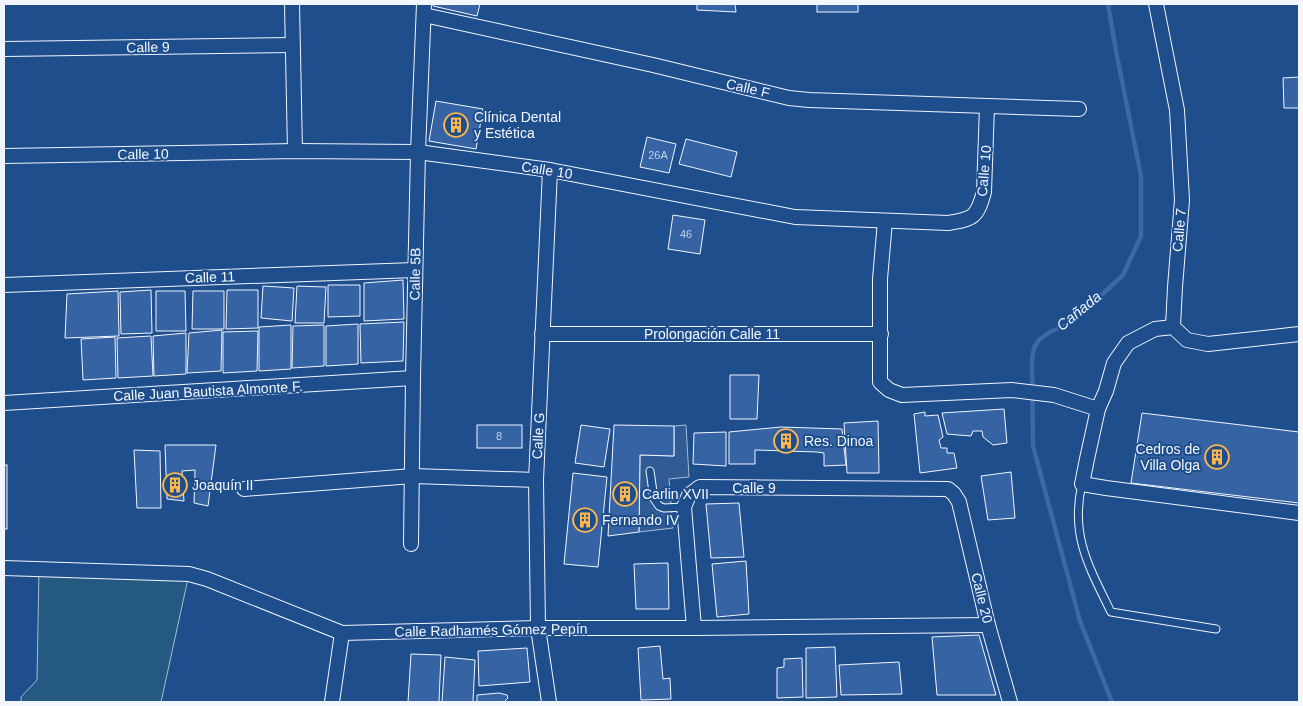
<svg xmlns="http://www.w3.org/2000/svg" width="1303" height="706" viewBox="0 0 1303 706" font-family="Arial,sans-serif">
  <rect width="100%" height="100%" fill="#1f4e8c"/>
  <path fill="#245a82" stroke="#a8bbd7" d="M39,569L189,574L161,702H21V697L37,680Z"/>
  <path fill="#305b95" stroke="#a8bbd7" d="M686,425L689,477L669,479L673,528L639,532L640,455L674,456V426Z"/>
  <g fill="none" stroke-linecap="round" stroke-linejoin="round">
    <path stroke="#3b69a3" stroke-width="4.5" d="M1108,4L1116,51L1141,176V236L1123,275L1094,302L1066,325L1050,332L1039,340L1034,348L1032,360L1033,446L1080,621L1112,702"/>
  </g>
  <g fill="#3563a3" stroke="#f2f6ff">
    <path d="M433,4H480L477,16L433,6Z"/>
    <path d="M697,4H735L736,12L697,10Z"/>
    <rect x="817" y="4" width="41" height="8"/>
    <path d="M1299,77V108H1284L1283,78Z"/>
    <path d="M436,101L483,109L476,149L429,141Z"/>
    <path d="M647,137L676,144L669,173L640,167Z"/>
    <path d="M686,139L737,152L731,177L679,164Z"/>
    <path d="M673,215L705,220L700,254L668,249Z"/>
    <path d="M403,280L404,319L364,321V283Z"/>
    <path d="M328,285H360V316L328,317Z"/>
    <path d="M263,286L294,288L292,321L261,318Z"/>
    <path d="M297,286L326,287L324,323H295Z"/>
    <path d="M151,290L152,333L121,334L120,292Z"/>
    <path d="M227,290H258V328L226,329Z"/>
    <path d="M118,291L119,336L65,338L67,294Z"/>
    <path d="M156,291H185L186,331H156Z"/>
    <path d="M193,291H224V329H192Z"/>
    <path d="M404,322L403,361L361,363L360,324Z"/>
    <path d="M358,324V364L326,366V326Z"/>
    <path d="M291,325V369L259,371V327Z"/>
    <path d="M324,325V366L292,368L293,326Z"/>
    <path d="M222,330L221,371L187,373L189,333Z"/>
    <path d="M258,331L257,371L223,373V332Z"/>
    <path d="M186,333V374L154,376L153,336Z"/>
    <path d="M151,336L153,376L118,378L117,338Z"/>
    <path d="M115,337L116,378L83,380L81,339Z"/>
    <path d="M730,375H759L757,419H730Z"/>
    <path d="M1004,409L1007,443L993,445L983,437L982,431H973L971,436L947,434L942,413Z"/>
    <path d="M925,412V416L938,415L943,437L939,440L941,448H947V453H954L957,468L920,473L914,414Z"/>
    <path d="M1142,413L1299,432V503L1131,483Z"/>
    <path d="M878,421L879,473H847L844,423Z"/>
    <rect x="477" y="425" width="45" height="23"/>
    <path d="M581,425L610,429L604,467L575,463Z"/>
    <path d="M614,425L674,426V456L640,455L639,532L608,536Z"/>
    <path d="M781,427L842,429L846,465L824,466V453L817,452L755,450V464H729V432Z"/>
    <path d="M726,432V466L693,464L694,433Z"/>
    <path d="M165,445H216L208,506L194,503L195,470L182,471L184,501L167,499Z"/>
    <path d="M134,450L160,451L161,508H137Z"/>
    <rect x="4" y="465" width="3" height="64"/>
    <path d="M1011,472L1015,518L988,520L981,476Z"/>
    <path d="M573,473L607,477L598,567L564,564Z"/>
    <path d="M739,503L744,557L711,558L706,504Z"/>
    <path d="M746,561L749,614L717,617L712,564Z"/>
    <path d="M668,563L669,609H636L634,564Z"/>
    <path d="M979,635L996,695H937L932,637Z"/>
    <path d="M660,646L663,679L670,678L671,699L641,700L638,648Z"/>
    <path d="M835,647L837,697L806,698V648Z"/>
    <path d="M527,648L530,682L479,686L478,651Z"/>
    <path d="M411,654L441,655L439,702H408Z"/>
    <path d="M445,657L475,660L473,702H442Z"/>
    <path d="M802,658L803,697L777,698V668L784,667V659Z"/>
    <path d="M899,662L902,694L841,695L839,665Z"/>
    <path d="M499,693L507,695L508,698L504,702H477V695Z"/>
  </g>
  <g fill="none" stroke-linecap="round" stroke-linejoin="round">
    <g stroke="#f2f6ff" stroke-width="9">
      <g id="lane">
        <path d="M650,471L654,499L659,506L664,508L684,507"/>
        <path d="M1082,484C1070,535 1089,567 1111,612L1216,629"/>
      </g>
    </g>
    <g stroke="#f2f6ff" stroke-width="16">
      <g id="street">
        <path d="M292,4L295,151"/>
        <path d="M1156,4L1177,110L1182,200L1175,287L1173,327L1187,340L1208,344L1299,334"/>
        <path d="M424,15L653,65L789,98L809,100L1079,109"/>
        <path d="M4,49L292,45"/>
        <path d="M4,156L295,151L418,152L550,170L795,217L948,223C974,219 977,217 984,192L987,106"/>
        <path d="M885,221L880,279V382L889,390L902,395L1012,390L1054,395L1098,409"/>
        <path d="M4,285L415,270"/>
        <path d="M1173,327L1155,329L1128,343L1114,363L1106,391L1098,409L1087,459L1082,484L1106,488L1299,513"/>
        <path d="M542,334H881"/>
        <path d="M4,403L413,378"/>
        <path d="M244,489L413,476L536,480"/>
        <path d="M411,544L413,378L418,152L424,4"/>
        <path d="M4,568L189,574L207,579L342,633L538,628H694L988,625"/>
        <path d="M694,628L684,507L689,495L700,487L948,489L954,494L959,502L988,625L1010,702"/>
        <path d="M332,702L342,633"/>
        <path d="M549,702L538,628L536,480L550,170"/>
      </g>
    </g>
    <use href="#lane" stroke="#1f4e8c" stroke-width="7"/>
    <use href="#street" stroke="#1f4e8c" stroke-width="14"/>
  </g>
  <defs>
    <g id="building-ring" transform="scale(1.25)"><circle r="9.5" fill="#1f4e8c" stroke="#ffb74d" stroke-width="1.5"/><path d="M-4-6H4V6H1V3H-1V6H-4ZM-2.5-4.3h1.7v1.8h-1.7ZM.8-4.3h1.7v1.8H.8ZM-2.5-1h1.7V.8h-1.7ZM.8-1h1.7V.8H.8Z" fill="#ffb74d"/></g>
  </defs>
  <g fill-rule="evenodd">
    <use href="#building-ring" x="456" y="125"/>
    <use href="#building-ring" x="786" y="441"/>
    <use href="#building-ring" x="1217" y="457"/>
    <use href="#building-ring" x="175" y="485"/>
    <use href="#building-ring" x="625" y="494"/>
    <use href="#building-ring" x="585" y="520"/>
  </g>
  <g text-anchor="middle" stroke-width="4" stroke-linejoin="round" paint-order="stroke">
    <g font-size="11" fill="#c3d1e8">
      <text x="658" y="159">26A</text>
      <text x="686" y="238">46</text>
      <text x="499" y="440">8</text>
    </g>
    <g font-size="14" fill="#f2f6ff" stroke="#1f4e8c">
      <text transform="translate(148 47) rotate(-1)" y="5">Calle 9</text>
      <text transform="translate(748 88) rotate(13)" y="5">Calle F</text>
      <text transform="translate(143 154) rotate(-1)" y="5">Calle 10</text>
      <text transform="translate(547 170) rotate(9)" y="5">Calle 10</text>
      <text transform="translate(984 171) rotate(-85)" y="5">Calle 10</text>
      <text transform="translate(1179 230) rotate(-85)" y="5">Calle 7</text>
      <text transform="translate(415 274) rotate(-89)" y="5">Calle 5B</text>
      <text transform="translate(210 277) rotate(-2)" y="5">Calle 11</text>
      <text x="712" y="339">Prolongación Calle 11</text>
      <text transform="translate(208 391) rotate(-3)" y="5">Calle Juan Bautista Almonte F.</text>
      <text transform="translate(538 436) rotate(-87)" y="5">Calle G</text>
      <text x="754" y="493">Calle 9</text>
      <text transform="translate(982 598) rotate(76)" y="5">Calle 20</text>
      <text transform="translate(491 630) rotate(-1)" y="5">Calle Radhamés Gómez Pepín</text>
    </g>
    <g font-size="14" fill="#f2f6ff" stroke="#1f4e8c" text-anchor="start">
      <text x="474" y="122">Clínica Dental<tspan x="474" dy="16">y Estética</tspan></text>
      <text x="804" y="446">Res. Dinoa</text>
      <text x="1200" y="454" text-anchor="end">Cedros de<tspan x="1200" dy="16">Villa Olga</tspan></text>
      <text x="192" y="490">Joaquín II</text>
      <text x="642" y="499">Carlin XVII</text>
      <text x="602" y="525">Fernando IV</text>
    </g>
    <g font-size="15" font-style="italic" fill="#f2f6ff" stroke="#1f4e8c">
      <text transform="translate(1079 311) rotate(-39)" y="5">Cañada</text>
    </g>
  </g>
  <rect width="1303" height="706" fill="none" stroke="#f2f6ff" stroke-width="10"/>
</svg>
